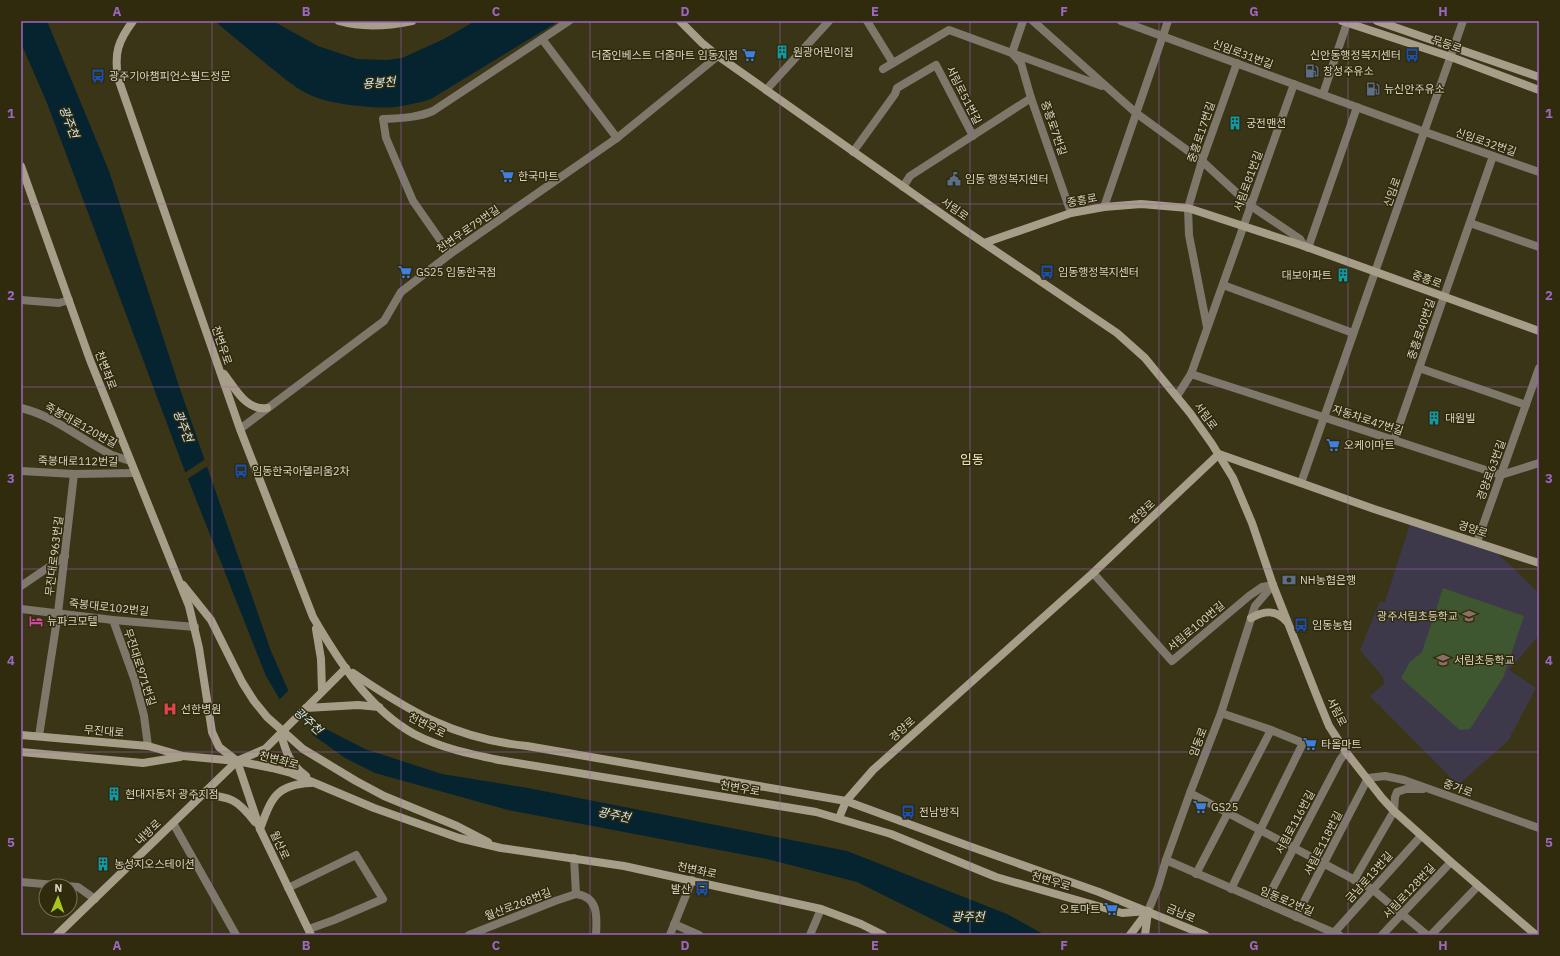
<svg xmlns="http://www.w3.org/2000/svg" width="1560" height="956" viewBox="0 0 1560 956" font-family="'IBM Plex Sans','Noto Sans KR',sans-serif">
  <rect width="100%" height="100%" fill="#3a3517"/>
  <path fill="#3e394a" d="M1410,524L1496,552L1539,593V635L1509,670L1536,688L1508,741L1458,785L1370,696L1384,684L1383,677L1360,650L1380,601L1385,602Z"/>
  <path fill="#3e5730" d="M1443,588L1524,616L1503,678L1470,729L1460,730L1401,678L1410,662L1422,652Z"/>
  <g fill="#052430">
    <path d="M21,21H47L109,171L179,386L271,651L288,690L299,708L311,719L324,728L365,749L442,774L528,788L847,851L1007,914L1045,935H964L857,882L767,859L508,810L375,773L345,758L292,720L266,676L184,469L47,103L21,43Z"/>
    <path d="M215,21H273L318,46L357,59L387,60L402,58L444,39L475,21H559L431,99C419,103 407,105 395,107C374,109 327,104 308,94C292,86 278,73 264,62C247,48 231,35 215,21Z"/>
  </g>
  <g fill="#3a3517">
    <path d="M207,458L209,465L186,480L183,474Z"/>
    <path d="M290,689L300,706L312,718L322,724L310,736L290,721L278,701Z"/>
  </g>
  <g fill="none" stroke-linecap="round" stroke-linejoin="round">
    <g stroke="#7e786b" stroke-width="8">
      <path d="M867,21L893,63"/>
      <path d="M1023,21L1012,53L1021,63L1031,98L1071,213"/>
      <path d="M1033,21L1136,113L1202,161L1251,206L1300,239L1304,246"/>
      <path d="M1121,21L1425,132L1539,172"/>
      <path d="M542,39L617,138"/>
      <path d="M883,69L949,30L1102,86"/>
      <path d="M766,90L829,21"/>
      <path d="M1323,94L1347,23"/>
      <path d="M853,152L895,94L897,88L936,65L973,136"/>
      <path d="M903,187L910,176L1031,98"/>
      <path d="M1104,207L1168,21"/>
      <path d="M1470,223L1539,247"/>
      <path d="M1308,248L1357,107"/>
      <path d="M450,254L413,201L386,138L383,119C400,118 417,118 433,111L569,21"/>
      <path d="M1223,285L1353,333"/>
      <path d="M21,300L59,303L69,300"/>
      <path d="M1207,327L1189,235L1188,208L1202,161L1237,63"/>
      <path d="M1419,368L1526,405"/>
      <path d="M1191,374L1501,475L1539,463"/>
      <path d="M1177,396L1191,374L1294,84"/>
      <path d="M21,408C55,416 81,440 112,455C118,457 124,459 130,461"/>
      <path d="M240,429L384,321L401,292L450,254L617,138L718,56"/>
      <path d="M1394,440L1493,156"/>
      <path d="M21,471L74,474L135,473"/>
      <path d="M1301,483L1463,21"/>
      <path d="M1477,542L1539,368"/>
      <path d="M1093,573L1172,661L1249,596L1262,587L1273,585"/>
      <path d="M21,586L65,556"/>
      <path d="M21,609L113,620L195,627"/>
      <path d="M113,620L135,681L144,716L148,746"/>
      <path d="M1221,713L1271,730L1303,743L1231,889"/>
      <path d="M39,736L58,613L74,474"/>
      <path d="M1190,793L1372,889L1427,935"/>
      <path d="M173,823L236,935"/>
      <path d="M574,858L576,894C599,897 597,917 596,935"/>
      <path d="M1166,860L1339,935"/>
      <path d="M1196,874L1271,730"/>
      <path d="M1354,880L1394,811L1395,797L1397,792L1406,789H1423"/>
      <path d="M21,882L78,887L95,899"/>
      <path d="M288,888L356,855L383,899L334,920L309,929"/>
      <path d="M1265,903L1340,760L1346,752"/>
      <path d="M1148,911L1158,887L1166,860L1190,793L1221,713L1255,606L1273,585"/>
      <path d="M1296,917L1368,778L1385,776L1404,780L1539,828"/>
      <path d="M674,924L699,935"/>
      <path d="M469,935L555,901L576,894"/>
      <path d="M670,935L692,880"/>
      <path d="M810,935L821,909"/>
      <path d="M1332,935L1421,836"/>
      <path d="M1382,935L1451,862"/>
      <path d="M1431,935L1478,886"/>
    </g>
    <g stroke="#a79e89" stroke-width="8">
      <path d="M133,21C118,41 114,53 118,78L240,429L313,617C338,660 369,709 414,734C441,748 470,754 499,760L816,812L891,834L996,877L1122,913L1148,911"/>
      <path d="M339,21C363,28 388,26 412,21"/>
      <path d="M680,21L702,43L718,56L966,231L1117,333L1145,358L1190,413L1212,444L1233,478L1252,523L1273,585L1318,699L1329,726L1346,752L1382,798L1394,811L1451,862L1536,935"/>
      <path d="M1342,21L1451,57L1539,90"/>
      <path d="M1377,21L1539,77"/>
      <path d="M21,166L90,360L189,606L199,648L212,732L219,747L237,761L272,768L291,773L374,808L459,838L501,848L624,866L821,909L861,924L883,935"/>
      <path d="M984,243L1071,213L1104,207L1141,204L1188,208L1304,246L1539,331"/>
      <path d="M224,374C235,388 246,411 267,408"/>
      <path d="M183,585L211,620L242,682L254,701L267,717L303,749L356,781L384,796L457,826L488,842"/>
      <path d="M1251,618C1264,611 1276,609 1286,621"/>
      <path d="M316,629L321,659L322,691"/>
      <path d="M353,673C410,712 456,739 527,746L846,801L966,845L1099,892L1205,935"/>
      <path d="M306,708L358,705L379,707"/>
      <path d="M281,734C286,753 290,764 306,776"/>
      <path d="M21,735L148,746L183,756L237,761L265,749L346,668"/>
      <path d="M21,752L143,763L180,757"/>
      <path d="M237,761L260,829L311,935"/>
      <path d="M202,794C231,797 237,799 255,822"/>
      <path d="M839,818L846,801L873,770L1093,573L1219,454L1374,509L1539,563"/>
      <path d="M260,829C271,799 276,784 311,783"/>
      <path d="M57,935L237,761"/>
      <path d="M1130,935L1148,911"/>
      <path d="M1145,935L1148,912"/>
    </g>
  </g>
  <path fill="none" stroke="#9c67c1" stroke-width="1" stroke-opacity="0.55" d="M212,21V935M401,21V935M590,21V935M780,21V935M970,21V935M1159,21V935M1348,21V935M21,204H1539M21,387H1539M21,569H1539M21,752H1539"/>
  <defs>
    <g id="building-bare" transform="scale(1.08)"><path d="M-4-6H4V6H1V3H-1V6H-4ZM-2.5-4.3h1.7v1.8h-1.7ZM.8-4.3h1.7v1.8H.8ZM-2.5-1h1.7V.8h-1.7ZM.8-1h1.7V.8H.8Z" fill="#0f9aa8" stroke="#302b0d" stroke-width="2.5" paint-order="stroke"/></g>
    <g id="supermarket-bare" transform="scale(1.08)"><path d="M-6-5.5h2.5l.6 2H6L4.5 2H-2.5L-4.4-4H-6ZM-1.5 3.2a1.3 1.3 0 1 0 .1 0ZM3 3.2a1.3 1.3 0 1 0 .1 0Z" fill="#3f7fe0" stroke="#302b0d" stroke-width="2.5" paint-order="stroke"/></g>
    <g id="bus-bare" transform="scale(1.08)"><path d="M-5-6H5V4H4V6H2V4H-2V6H-4V4H-5ZM-3.5-4V0h7V-4ZM-3.5 1.2v1.5H-2V1.2ZM2 1.2v1.5H3.5V1.2Z" fill="#1a4fb4" stroke="#302b0d" stroke-width="2.5" paint-order="stroke"/></g>
    <g id="fuel-bare" transform="scale(1.08)"><path d="M-5.5-6h7V0h2V4h1.3V-2.5L3-4.5l.8-.8L6-3V5H2.5V1h-1V6h-7ZM-4.2-4.7v3.2H.2V-4.7Z" fill="#5c6f8a" stroke="#302b0d" stroke-width="2.5" paint-order="stroke"/></g>
    <g id="civic-bare" transform="scale(1.08)"><path d="M-.6-6.5H3V-4.5H.6V-3L4-1V1h2V6H-6V1h2V-1L-.6-3ZM-1.2 2.5V6h2.4V2.5Z" fill="#5c6f8a" stroke="#302b0d" stroke-width="2.5" paint-order="stroke"/></g>
    <g id="bank-bare" transform="scale(1.08)"><path d="M-6-4H6V4H-6ZM0-2.3a2.3 2.3 0 1 0 0 4.6a2.3 2.3 0 1 0 0-4.6Z" fill="#5c6f8a" stroke="#302b0d" stroke-width="2.5" paint-order="stroke"/></g>
    <g id="school-bare" transform="scale(1.08)"><path d="M0-5L7-2L0 1L-7-2ZM-4 1L0 2.5L4 1V4Q0 6-4 4Z" fill="#8d6e63" stroke="#302b0d" stroke-width="2.5" paint-order="stroke"/></g>
    <g id="hotel-bare" transform="scale(1.08)"><path d="M-6-4.5h1.5V1H6V5H4.5V3h-9V5H-6ZM-4 0a1.8 1.8 0 1 1 3.6 0ZM.5 0V-2.5h3Q6-2.5 6 0Z" fill="#d1479c" stroke="#302b0d" stroke-width="2.5" paint-order="stroke"/></g>
    <g id="hospital-bare" transform="scale(1.08)"><path d="M-5-5h3v3.5h4V-5h3V5h-3V1.5h-4V5h-3Z" fill="#e0444e" stroke="#302b0d" stroke-width="2.5" paint-order="stroke"/></g>
  </defs>
  <g fill-rule="evenodd">
    <use href="#building-bare" x="782" y="52"/>
    <use href="#supermarket-bare" x="749" y="55"/>
    <use href="#bus-bare" x="1412" y="55"/>
    <use href="#fuel-bare" x="1312" y="71"/>
    <use href="#bus-bare" x="98" y="76"/>
    <use href="#fuel-bare" x="1373" y="89"/>
    <use href="#building-bare" x="1235" y="123"/>
    <use href="#supermarket-bare" x="507" y="176"/>
    <use href="#civic-bare" x="954" y="179"/>
    <use href="#supermarket-bare" x="405" y="272"/>
    <use href="#bus-bare" x="1047" y="272"/>
    <use href="#building-bare" x="1343" y="275"/>
    <use href="#building-bare" x="1434" y="418"/>
    <use href="#supermarket-bare" x="1333" y="445"/>
    <use href="#bus-bare" x="241" y="471"/>
    <use href="#bank-bare" x="1289" y="580"/>
    <use href="#school-bare" x="1469" y="616"/>
    <use href="#hotel-bare" x="36" y="621"/>
    <use href="#bus-bare" x="1301" y="625"/>
    <use href="#school-bare" x="1443" y="660"/>
    <use href="#hospital-bare" x="170" y="709"/>
    <use href="#supermarket-bare" x="1310" y="744"/>
    <use href="#building-bare" x="114" y="794"/>
    <use href="#supermarket-bare" x="1200" y="807"/>
    <use href="#bus-bare" x="908" y="812"/>
    <use href="#building-bare" x="103" y="864"/>
    <use href="#bus-bare" x="702" y="889"/>
    <use href="#supermarket-bare" x="1111" y="909"/>
  </g>
  <g text-anchor="middle" stroke-width="3" stroke-linejoin="round" paint-order="stroke">
    <g font-size="11" fill="#d9d5c4" stroke="#302b0d">
      <text transform="translate(1447 44) rotate(19)" y="4">무등로</text>
      <text transform="translate(1243 54) rotate(20)" y="4">신임로31번길</text>
      <text transform="translate(964 95) rotate(63)" y="4">서림로51번길</text>
      <text transform="translate(1054 128) rotate(71)" y="4">중흥로7번길</text>
      <text transform="translate(1201 132) rotate(-71)" y="4">중흥로17번길</text>
      <text transform="translate(1486 142) rotate(19)" y="4">신임로32번길</text>
      <text transform="translate(1248 181) rotate(-70)" y="4">서림로81번길</text>
      <text transform="translate(1392 192) rotate(-70)" y="4">신임로</text>
      <text transform="translate(1082 200) rotate(-11)" y="4">중흥로</text>
      <text transform="translate(955 209) rotate(35)" y="4">서림로</text>
      <text transform="translate(468 229) rotate(-35)" y="4">천변우로79번길</text>
      <text transform="translate(1427 279) rotate(20)" y="4">중흥로</text>
      <text transform="translate(1421 329) rotate(-71)" y="4">중흥로40번길</text>
      <text transform="translate(222 345) rotate(71)" y="4">천변우로</text>
      <text transform="translate(106 370) rotate(69)" y="4">천변좌로</text>
      <text transform="translate(1206 416) rotate(54)" y="4">서림로</text>
      <text transform="translate(1368 420) rotate(18)" y="4">자동차로47번길</text>
      <text transform="translate(81 425) rotate(29)" y="4">죽봉대로120번길</text>
      <text transform="translate(78 461) rotate(1)" y="4">죽봉대로112번길</text>
      <text transform="translate(1491 470) rotate(-70)" y="4">경양로63번길</text>
      <text transform="translate(1142 512) rotate(-43)" y="4">경양로</text>
      <text transform="translate(1473 529) rotate(18)" y="4">경양로</text>
      <text transform="translate(54 556) rotate(-83)" y="4">무진대로963번길</text>
      <text transform="translate(109 607) rotate(6)" y="4">죽봉대로102번길</text>
      <text transform="translate(1196 626) rotate(-40)" y="4">서림로100번길</text>
      <text transform="translate(140 667) rotate(72)" y="4">무진대로971번길</text>
      <text transform="translate(1337 712) rotate(63)" y="4">서림로</text>
      <text transform="translate(427 725) rotate(27)" y="4">천변우로</text>
      <text transform="translate(902 729) rotate(-42)" y="4">경양로</text>
      <text transform="translate(104 731) rotate(5)" y="4">무진대로</text>
      <text transform="translate(1198 742) rotate(-69)" y="4">임동로</text>
      <text transform="translate(279 760) rotate(15)" y="4">천변좌로</text>
      <text transform="translate(740 788) rotate(10)" y="4">천변우로</text>
      <text transform="translate(1458 788) rotate(20)" y="4">중가로</text>
      <text transform="translate(1295 822) rotate(-62)" y="4">서림로116번길</text>
      <text transform="translate(148 832) rotate(-44)" y="4">내방로</text>
      <text transform="translate(1323 843) rotate(-63)" y="4">서림로118번길</text>
      <text transform="translate(280 845) rotate(65)" y="4">월산로</text>
      <text transform="translate(697 870) rotate(12)" y="4">천변좌로</text>
      <text transform="translate(1369 877) rotate(-48)" y="4">금남로13번길</text>
      <text transform="translate(1051 881) rotate(17)" y="4">천변우로</text>
      <text transform="translate(1409 891) rotate(-47)" y="4">서림로128번길</text>
      <text transform="translate(1287 901) rotate(23)" y="4">임동로2번길</text>
      <text transform="translate(518 904) rotate(-21)" y="4">월산로268번길</text>
      <text transform="translate(1181 913) rotate(23)" y="4">금남로</text>
    </g>
    <g font-size="11" fill="#d9d5c4" stroke="#302b0d" text-anchor="start">
      <text x="793" y="56">원광어린이집</text>
      <text x="738" y="59" text-anchor="end">더줌인베스트 더줌마트 임동지점</text>
      <text x="1401" y="59" text-anchor="end">신안동행정복지센터</text>
      <text x="1323" y="75">창성주유소</text>
      <text x="109" y="80">광주기아챔피언스필드정문</text>
      <text x="1384" y="93">뉴신안주유소</text>
      <text x="1246" y="127">궁전맨션</text>
      <text x="518" y="180">한국마트</text>
      <text x="965" y="183">임동 행정복지센터</text>
      <text x="416" y="276">GS25 임동한국점</text>
      <text x="1058" y="276">임동행정복지센터</text>
      <text x="1332" y="279" text-anchor="end">대보아파트</text>
      <text x="1445" y="422">대원빌</text>
      <text x="1344" y="449">오케이마트</text>
      <text x="252" y="475">임동한국아델리움2차</text>
      <text x="1300" y="584">NH농협은행</text>
      <text x="1458" y="620" text-anchor="end">광주서림초등학교</text>
      <text x="47" y="625">뉴파크모텔</text>
      <text x="1312" y="629">임동농협</text>
      <text x="1454" y="664">서림초등학교</text>
      <text x="181" y="713">선한병원</text>
      <text x="1321" y="748">타올마트</text>
      <text x="125" y="798">현대자동차 광주지점</text>
      <text x="1211" y="811">GS25</text>
      <text x="919" y="816">전남방직</text>
      <text x="114" y="868">농성지오스테이션</text>
      <text x="691" y="893" text-anchor="end">발산</text>
      <text x="1100" y="913" text-anchor="end">오토마트</text>
    </g>
    <g font-size="12" font-style="italic" fill="#d1e7f2" stroke="#302b0d">
      <text transform="translate(379 83) rotate(-4)" y="4">용봉천</text>
      <text transform="translate(69 122) rotate(69)" y="4">광주천</text>
      <text transform="translate(183 426) rotate(69)" y="4">광주천</text>
      <text transform="translate(308 721) rotate(42)" y="4">광주천</text>
      <text transform="translate(614 815) rotate(12)" y="4">광주천</text>
      <text x="968" y="921">광주천</text>
    </g>
    <g font-size="13" fill="#ebe5c2" stroke="#302b0d">
      <text x="972" y="464">임동</text>
    </g>
  </g>
  <rect width="1560" height="956" fill="none" stroke="#302b0d" stroke-width="44"/>
  <g transform="translate(58 898) rotate(2)"><circle r="19" fill="#302b0d" stroke="#746f56"/>
  <path d="M0-3L7 15L0 10L-7 15Z" fill="#a7c71e"/>
  <text y="-6" font-size="11" font-weight="bold" text-anchor="middle" fill="#d9d5c4">N</text>
  </g>
  <rect x="22" y="22" width="1516" height="912" fill="none" stroke="#9c67c1" stroke-width="1.5"/>
  <g font-size="13" text-anchor="middle" font-weight="bold" fill="#9c67c1">
    <text x="117" y="16">A</text>
    <text x="306" y="16">B</text>
    <text x="496" y="16">C</text>
    <text x="685" y="16">D</text>
    <text x="875" y="16">E</text>
    <text x="1064" y="16">F</text>
    <text x="1254" y="16">G</text>
    <text x="1443" y="16">H</text>
    <text x="11" y="118">1</text>
    <text x="1549" y="118">1</text>
    <text x="11" y="300">2</text>
    <text x="1549" y="300">2</text>
    <text x="11" y="483">3</text>
    <text x="1549" y="483">3</text>
    <text x="11" y="665">4</text>
    <text x="1549" y="665">4</text>
    <text x="11" y="847">5</text>
    <text x="1549" y="847">5</text>
    <text x="117" y="950">A</text>
    <text x="306" y="950">B</text>
    <text x="496" y="950">C</text>
    <text x="685" y="950">D</text>
    <text x="875" y="950">E</text>
    <text x="1064" y="950">F</text>
    <text x="1254" y="950">G</text>
    <text x="1443" y="950">H</text>
  </g>
</svg>
